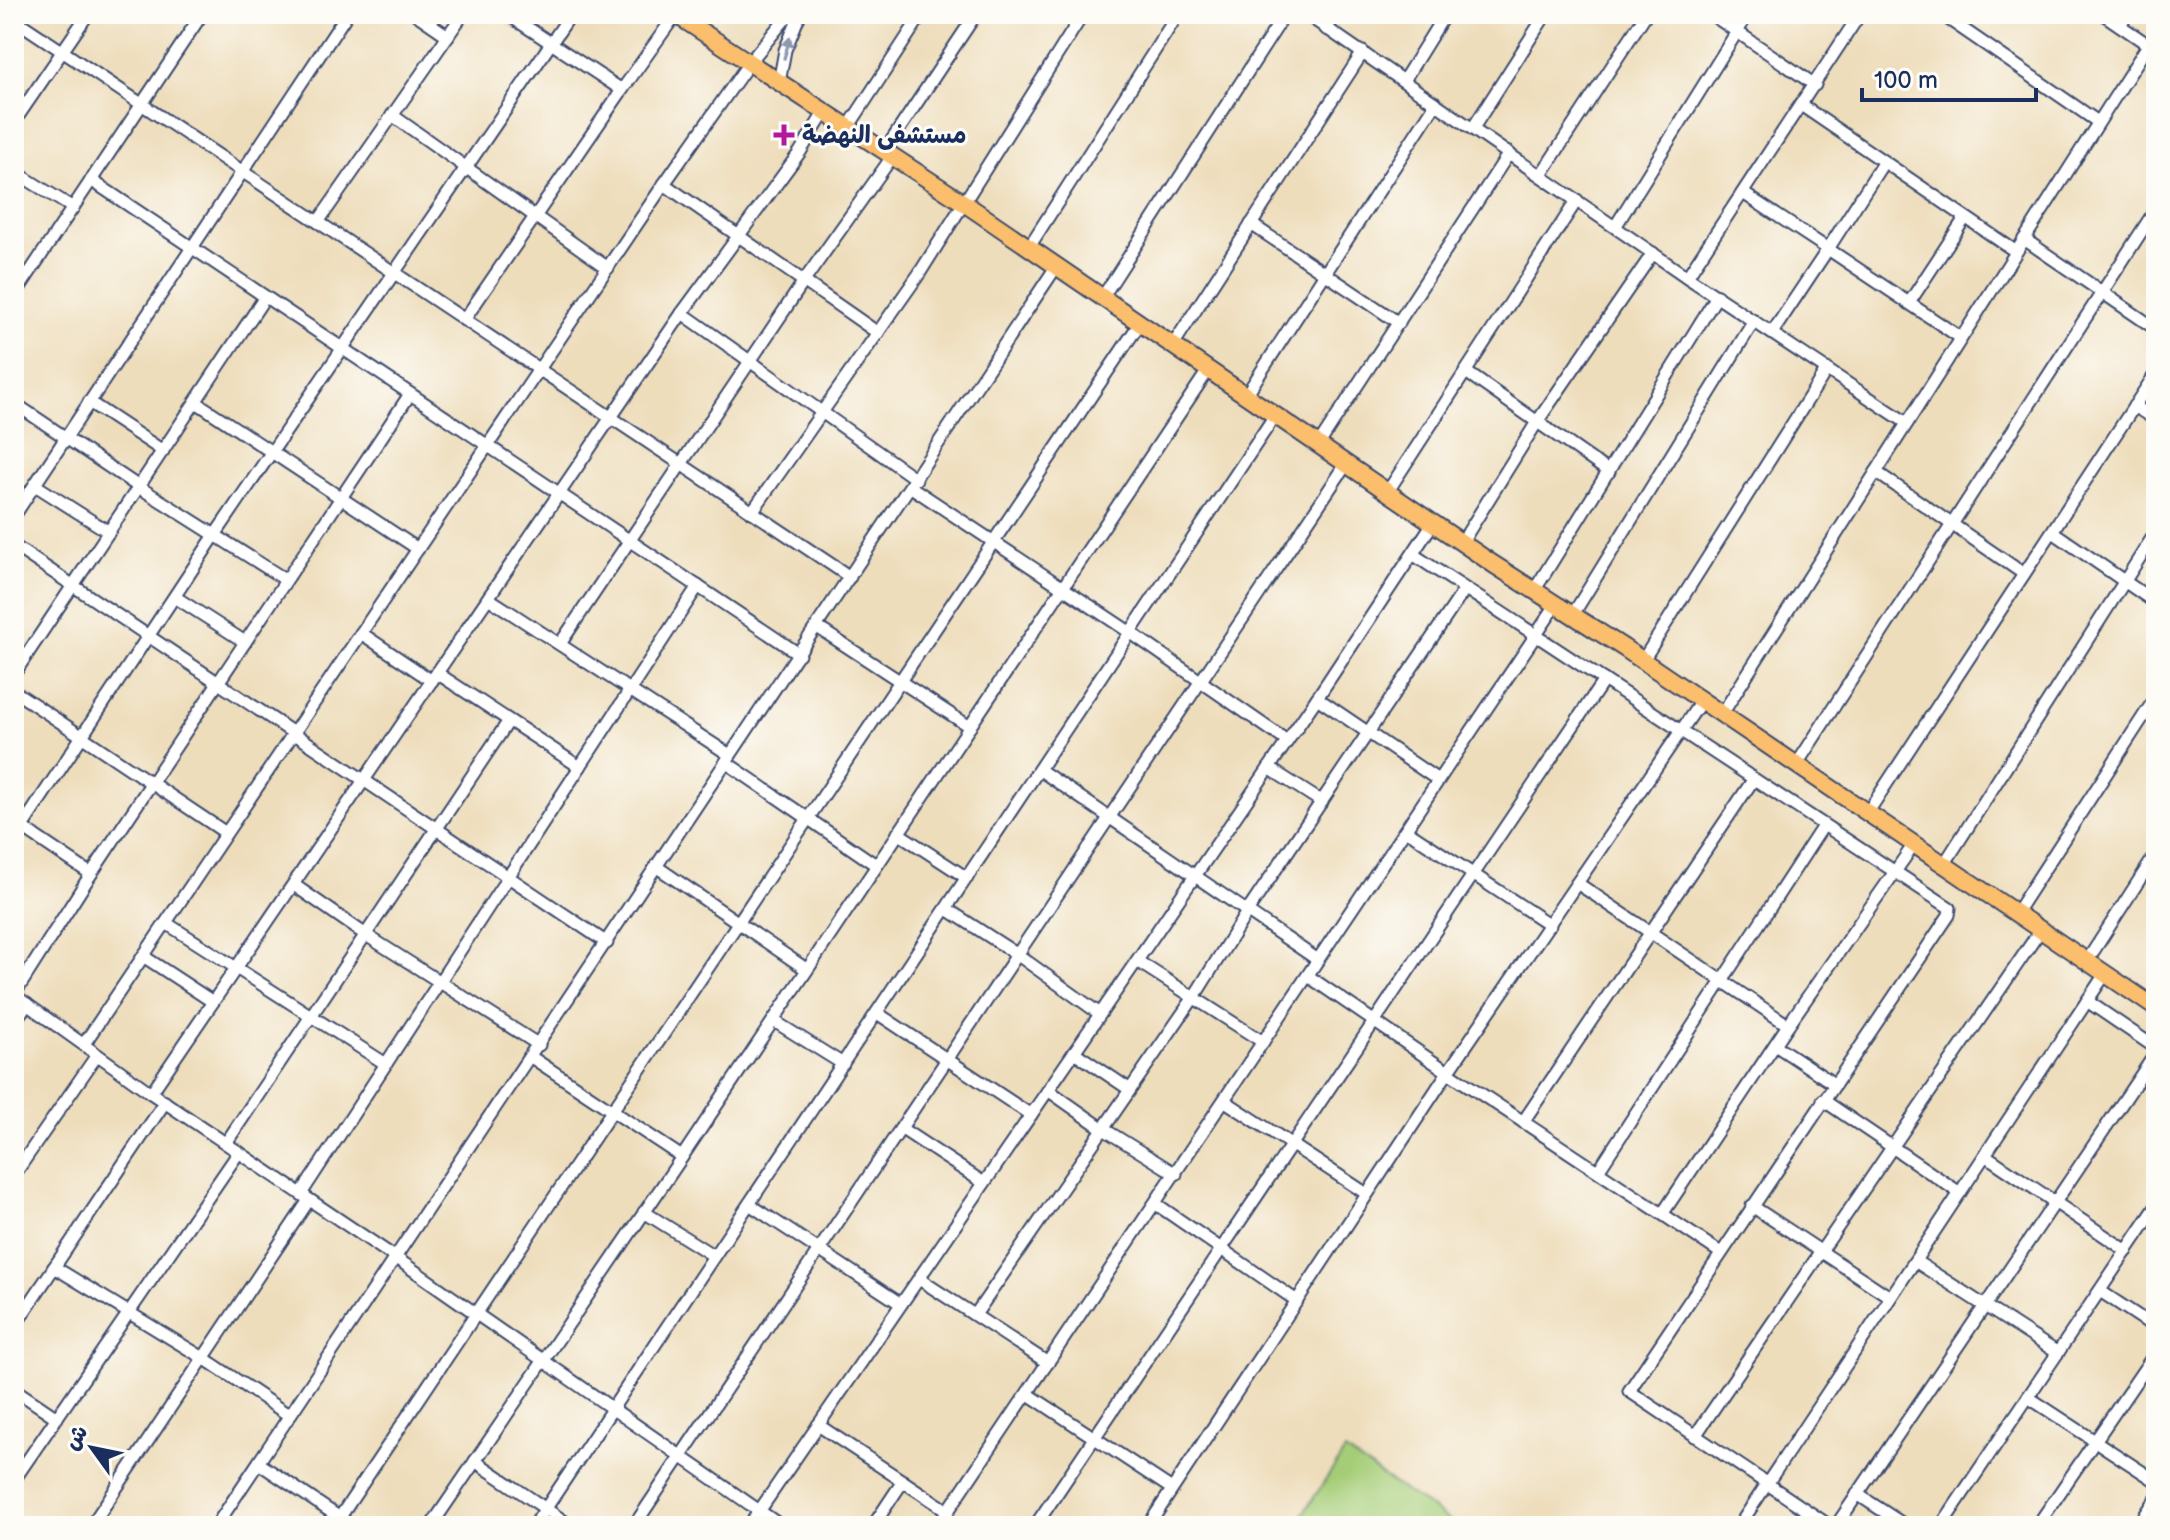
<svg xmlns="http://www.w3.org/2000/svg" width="2170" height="1540" viewBox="0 0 2170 1540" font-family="'Balsamiq Sans','Playpen Sans Arabic',sans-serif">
  <rect width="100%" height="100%" fill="#fdfcf7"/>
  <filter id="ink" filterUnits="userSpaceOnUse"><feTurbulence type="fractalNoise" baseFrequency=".0125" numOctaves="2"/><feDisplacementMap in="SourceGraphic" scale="16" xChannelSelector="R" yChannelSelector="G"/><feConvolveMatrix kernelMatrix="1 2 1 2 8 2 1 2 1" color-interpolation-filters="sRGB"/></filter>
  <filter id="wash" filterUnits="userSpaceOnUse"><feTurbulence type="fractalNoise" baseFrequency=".006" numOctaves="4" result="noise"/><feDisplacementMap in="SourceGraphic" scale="32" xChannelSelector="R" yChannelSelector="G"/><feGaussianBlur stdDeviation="1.8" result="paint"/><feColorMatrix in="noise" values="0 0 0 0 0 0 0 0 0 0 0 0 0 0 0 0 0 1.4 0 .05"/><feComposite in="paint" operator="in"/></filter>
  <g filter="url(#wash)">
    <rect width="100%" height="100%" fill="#edb"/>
    <path fill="#a5cd77" stroke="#607e6a" stroke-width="2" d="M1345,1451L1458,1526H1295Z"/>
  </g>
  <g filter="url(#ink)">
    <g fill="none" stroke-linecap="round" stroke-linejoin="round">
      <g stroke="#3b496c" stroke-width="15">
        <g id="minor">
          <path d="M416,14L448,36"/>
          <path d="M1306,14L1687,277L1907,423"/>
          <path d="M1711,14L1815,85"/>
          <path d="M1941,14L2098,122"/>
          <path d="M2103,14L2156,50"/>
          <path d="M14,19L850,577"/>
          <path d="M2120,25L2127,14"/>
          <path d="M1326,29L1336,14"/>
          <path d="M1404,80L1445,14"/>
          <path d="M779,83L785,50L800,14"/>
          <path d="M622,90L676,14"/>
          <path d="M1801,105L2015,251"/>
          <path d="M392,115L608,268"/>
          <path d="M14,122L88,14"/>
          <path d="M1473,128L1546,14"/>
          <path d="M847,129L922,14"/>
          <path d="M884,152L976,14"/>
          <path d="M1883,163L1828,249L1961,338"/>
          <path d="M14,171L73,208"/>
          <path d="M1541,175L1646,14"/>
          <path d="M91,180L799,654"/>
          <path d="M664,184L878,333"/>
          <path d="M1743,193L1828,249L1772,333"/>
          <path d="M318,222L463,14"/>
          <path d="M1251,224L1399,323"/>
          <path d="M1615,227L1748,14"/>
          <path d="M2024,239L2156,329"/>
          <path d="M1029,247L1178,14"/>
          <path d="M1687,277L1860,14"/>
          <path d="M14,296L202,14"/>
          <path d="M1102,298L1285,14"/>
          <path d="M1909,303L1965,218"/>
          <path d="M682,313L916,479"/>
          <path d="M464,320L622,90L507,14"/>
          <path d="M1173,345L1363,52"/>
          <path d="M1466,372L1609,472"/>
          <path d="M410,394L91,874L14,995L151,1093L396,1258L781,1526"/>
          <path d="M1246,395L1436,103"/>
          <path d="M89,402L163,451"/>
          <path d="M196,402L418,549"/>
          <path d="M14,403L139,487L286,580"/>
          <path d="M2134,406L2156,420"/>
          <path d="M1319,444L1509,153"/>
          <path d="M1876,472L2024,574"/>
          <path d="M35,485L109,532"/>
          <path d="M911,487L1131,633L1287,741"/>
          <path d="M1388,491L1577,200"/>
          <path d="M752,512L919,274L1083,14"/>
          <path d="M14,516L347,14"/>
          <path d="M2053,532L2156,603"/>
          <path d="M1462,542L1537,422L1653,253"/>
          <path d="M14,546L607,943"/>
          <path d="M1414,555L1950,908L1949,915L1629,1391L1830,1526"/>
          <path d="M1534,591L1717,296"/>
          <path d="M175,597L245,642"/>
          <path d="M488,598L730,755"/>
          <path d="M1572,616L1754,321"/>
          <path d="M817,627L970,727"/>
          <path d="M361,633L432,681"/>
          <path d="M560,644L804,281L892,157"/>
          <path d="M1643,660L1827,369"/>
          <path d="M437,673L580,767"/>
          <path d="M14,674L265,297"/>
          <path d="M14,691L226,833"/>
          <path d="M1317,698L1438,780"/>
          <path d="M1722,714L2148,45"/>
          <path d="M727,763L876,865"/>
          <path d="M1797,764L2156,209"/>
          <path d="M1269,768L1322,802"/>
          <path d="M1040,770L1318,960"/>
          <path d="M1868,812L2156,373"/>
          <path d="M14,822L91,874"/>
          <path d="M1406,830L1550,925"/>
          <path d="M898,833L967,878"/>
          <path d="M14,839L215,535L571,14"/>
          <path d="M1945,863L2156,532"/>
          <path d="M657,867L806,969"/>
          <path d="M1577,883L1788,1025"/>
          <path d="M294,885L366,935L539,1045"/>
          <path d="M947,909L1018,955L1100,1014"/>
          <path d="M2017,911L2156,697"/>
          <path d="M166,923L386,1064"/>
          <path d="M143,956L213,1002"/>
          <path d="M1137,961L1263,1042"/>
          <path d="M2087,961L2156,854"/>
          <path d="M1308,976L1448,1072L1721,1253"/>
          <path d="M2087,1001L2156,1048"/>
          <path d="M877,1013L1031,1115"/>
          <path d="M774,1021L843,1064"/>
          <path d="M14,1022L27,1004"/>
          <path d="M84,1044L664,184L749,63L789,14"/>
          <path d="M1775,1045L1834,1084"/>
          <path d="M1074,1052L1129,1089"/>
          <path d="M531,1057L682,1157"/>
          <path d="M1048,1090L1102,1128L1176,1174"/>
          <path d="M151,1093L682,313L800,152L824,113"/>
          <path d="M1823,1100L1960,1193"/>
          <path d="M1225,1101L1367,1194"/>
          <path d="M1523,1122L1753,780"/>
          <path d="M902,1129L984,1183"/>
          <path d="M226,1143L508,722"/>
          <path d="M1985,1155L2127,1251"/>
          <path d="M1598,1171L1823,826"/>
          <path d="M14,1175L97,1055"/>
          <path d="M301,1194L698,586"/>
          <path d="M749,1204L901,1304"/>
          <path d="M1156,1204L1297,1301"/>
          <path d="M1752,1206L1890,1297"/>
          <path d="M644,1212L714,1256"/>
          <path d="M1663,1213L1788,1025L1915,843"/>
          <path d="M1915,1261L2058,1353"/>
          <path d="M54,1267L205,1359L290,1416"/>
          <path d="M919,1279L1048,1363"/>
          <path d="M2100,1291L2156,1328"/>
          <path d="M975,1315L1194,997L1247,912L1465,589"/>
          <path d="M14,1327L165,1102"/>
          <path d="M14,1389L57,1418"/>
          <path d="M1028,1394L1172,1489"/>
          <path d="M2028,1397L2156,1481"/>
          <path d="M818,1425L948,1511"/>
          <path d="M1695,1436L2042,928"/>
          <path d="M475,1461L571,1526"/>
          <path d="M260,1464L352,1526"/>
          <path d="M14,1480L239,1152"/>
          <path d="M1857,1494L1906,1526"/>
          <path d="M91,1526L309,1200"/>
          <path d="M216,1526L1056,267"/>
          <path d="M334,1526L1140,323"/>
          <path d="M431,1526L682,1157L1209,369"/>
          <path d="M534,1526L1276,414"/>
          <path d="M634,1526L1347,463"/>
          <path d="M749,1526L1317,698L1433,523"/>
          <path d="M873,1526L903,1481"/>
          <path d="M938,1526L1556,605"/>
          <path d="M1035,1526L1604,680"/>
          <path d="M1148,1526L1448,1072L1702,700"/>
          <path d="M1739,1526L2105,974"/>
          <path d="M1836,1526L2156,1053"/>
          <path d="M1941,1526L2156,1207"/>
          <path d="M2037,1526L2156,1352"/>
          <path d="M2138,1526L2156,1499"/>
        </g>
      </g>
      <g stroke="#3b496c" stroke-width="20">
        <path id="highway" d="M675,14L964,203L1493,564L1624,648L2156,1008"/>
      </g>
      <use href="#minor" stroke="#fff" stroke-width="11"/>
      <use href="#highway" stroke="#fabe6d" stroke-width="16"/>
    </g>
    <defs><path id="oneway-solid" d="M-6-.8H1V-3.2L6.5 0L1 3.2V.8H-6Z" transform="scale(2)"/></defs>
    <use fill="#8d97ae" href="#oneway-solid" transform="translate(787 48) rotate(-74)"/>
  </g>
  <path fill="#b5179e" stroke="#fdfcf7" stroke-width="3" d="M780 123h8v8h8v8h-8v8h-8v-8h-8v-8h8z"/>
  <g text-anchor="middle" stroke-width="6" stroke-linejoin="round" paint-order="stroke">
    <g font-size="24" font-weight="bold" fill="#1b2f5e" stroke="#fdfcf7" text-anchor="start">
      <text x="802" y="143">مستشفى النهضة</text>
    </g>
  </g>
  <rect width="2170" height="1540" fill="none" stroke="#fdfcf7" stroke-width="48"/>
  <g transform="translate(92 1448) rotate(303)" stroke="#fdfcf7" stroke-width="6" paint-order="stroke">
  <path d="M0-6L14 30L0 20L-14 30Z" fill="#1b2f5e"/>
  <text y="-12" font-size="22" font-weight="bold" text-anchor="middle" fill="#1b2f5e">ش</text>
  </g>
  <path d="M1862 88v12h174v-12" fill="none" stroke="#1b2f5e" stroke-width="4"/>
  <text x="1874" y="88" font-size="24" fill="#1b2f5e" stroke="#fdfcf7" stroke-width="6" paint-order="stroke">100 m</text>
</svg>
